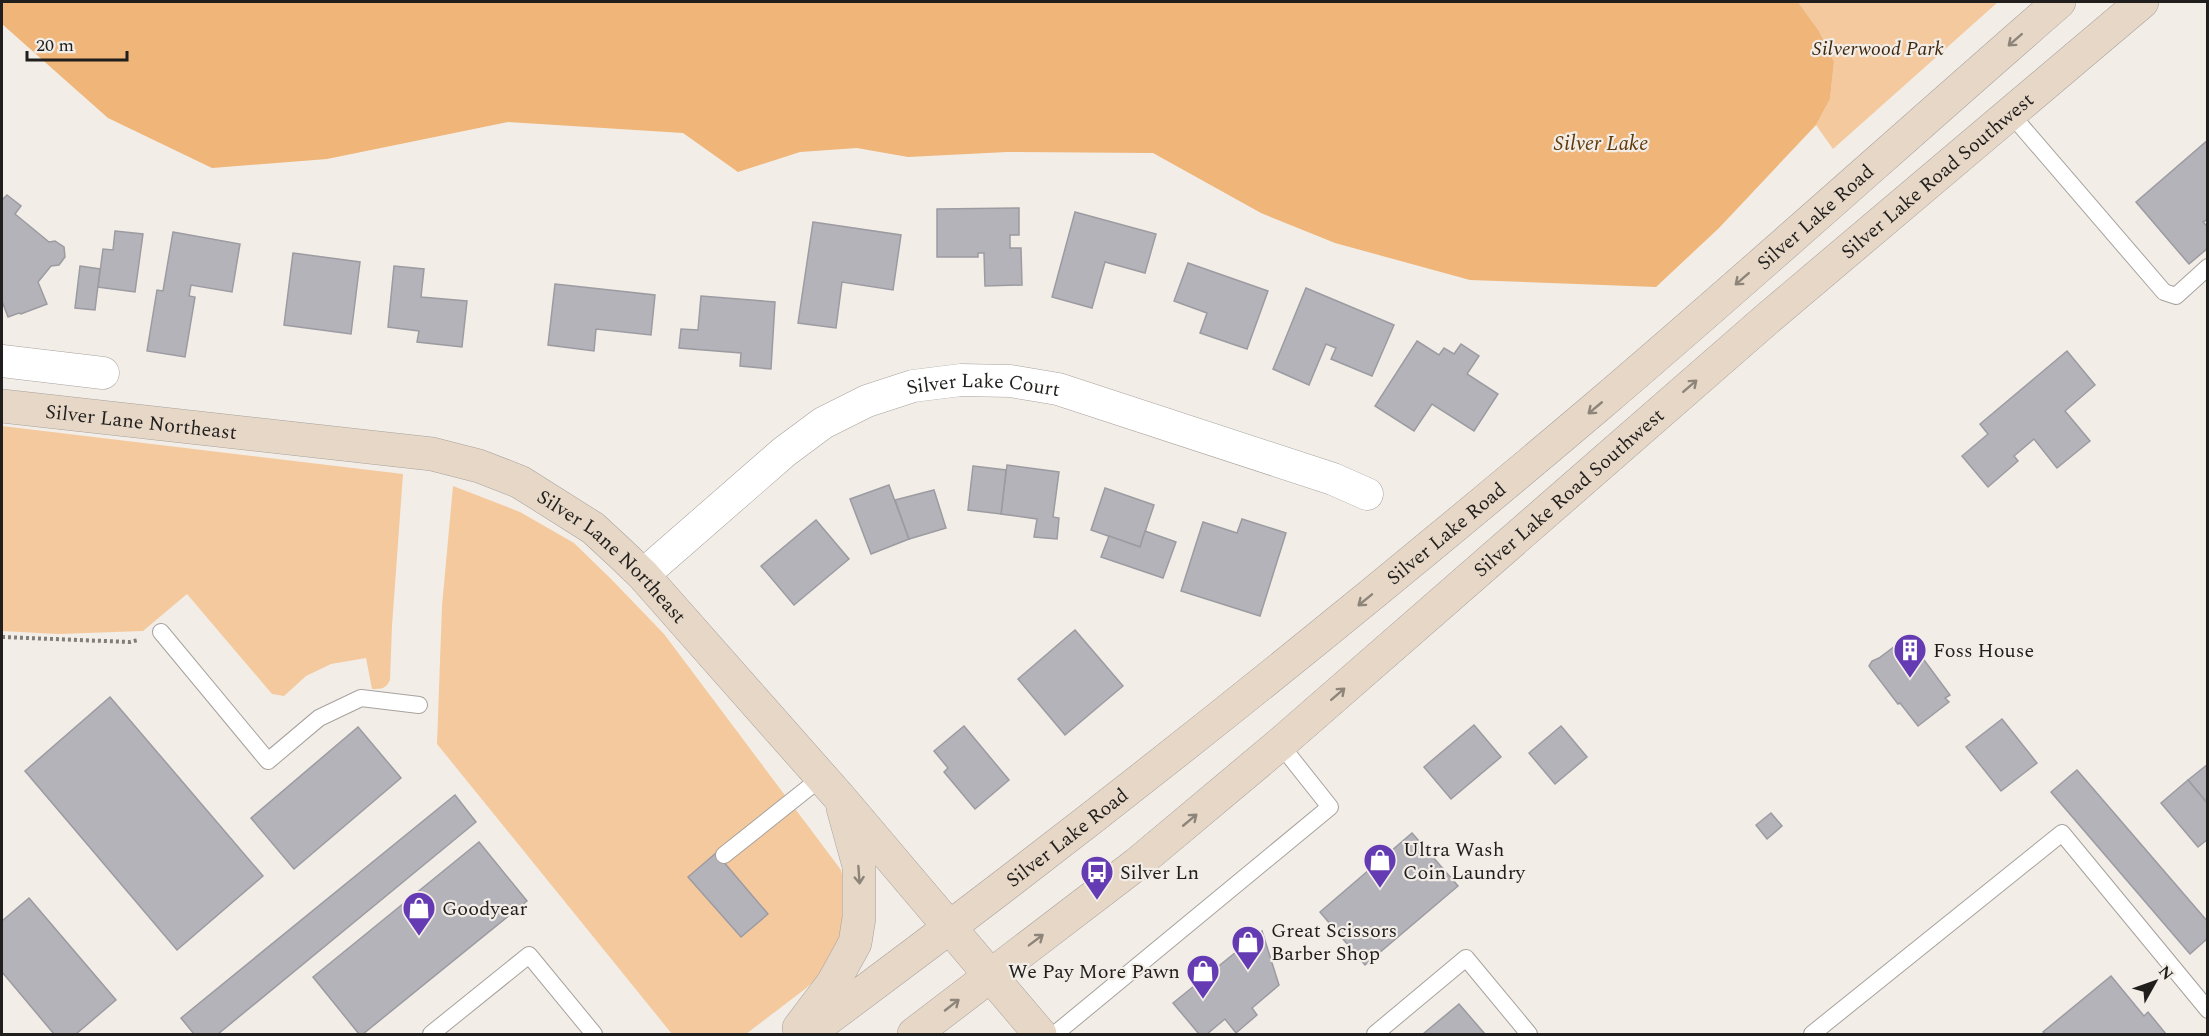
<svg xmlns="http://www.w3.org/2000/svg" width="2209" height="1036" viewBox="0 0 2209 1036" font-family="Spectral,serif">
  <rect width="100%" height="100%" fill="#f2ede7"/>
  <g fill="#f4c99e">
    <path d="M1798,2H1998L1833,149L1816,125L1830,99L1834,62L1819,31Z"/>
    <path d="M2,426L403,474L392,626L390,680C386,689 381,689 372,689L366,658L331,664L306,676L284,696L272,694L187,594L143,631L58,634L2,631Z"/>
    <path d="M453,486L520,512L574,543L612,580L664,634L841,870L848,906L834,963L805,989L746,1034H672L437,744L442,606Z"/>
  </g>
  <path fill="#efb579" d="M2,2H1798L1819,31L1834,62L1830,99L1816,125L1719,228L1656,287L1470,280L1335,243L1261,213L1153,153L1007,152L908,157L857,148L800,152L738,172L683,133L508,122L327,159L212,168L108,118L2,24Z"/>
  <g fill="#b4b3ba" stroke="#9c9ba1" stroke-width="1.5">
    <path d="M2208,140V219L2203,222L2208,227V248L2189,264L2136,202Z"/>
    <path d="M7,195L21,206L15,214L49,242L55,241L64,247L65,257L59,265L51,266L38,282L47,304L21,314L19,313L8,317L2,301V200Z"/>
    <path d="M1019,208V235H1010V248H1021L1022,285L985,286L984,253H978V257H937V209Z"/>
    <path d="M1075,212L1156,234L1145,273L1105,262L1092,308L1052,297Z"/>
    <path d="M813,222L901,235L893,290L842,282L836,328L798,323Z"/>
    <path d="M115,231L143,234L135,292L98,287L103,249L113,250Z"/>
    <path d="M173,232L240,244L232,292L191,285L189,296L195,297L185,357L147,351L157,290L163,291Z"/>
    <path d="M293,253L360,262L351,334L284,325Z"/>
    <path d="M1188,263L1268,291L1247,349L1200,333L1207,313L1174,301Z"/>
    <path d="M80,266L100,269L95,310L75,308Z"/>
    <path d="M394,266L424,269L421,297L467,301L462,347L417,342L419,331L388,327Z"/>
    <path d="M555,284L655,295L651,335L596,329L594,351L548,345Z"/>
    <path d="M1306,288L1394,325L1372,376L1331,359L1336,348L1326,344L1309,385L1273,369Z"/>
    <path d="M701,296L775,302L771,369L740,366L741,353L679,348L681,329L698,330Z"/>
    <path d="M1417,341L1439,355L1444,348L1454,354L1461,344L1479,356L1467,374L1498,394L1474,431L1432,404L1414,431L1375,406Z"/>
    <path d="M2067,351L2095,385L2065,411L2090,441L2057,468L2034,439L2014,456L2018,461L1988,487L1962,456L1988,434L1980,424Z"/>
    <path d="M1007,465L1059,472L1053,517L1059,518L1057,539L1034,537L1037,519L1001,514Z"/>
    <path d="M973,466L1006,470L1001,514L968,510Z"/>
    <path d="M889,485L909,539L871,554L850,499Z"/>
    <path d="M1105,488L1154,505L1140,547L1091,530Z"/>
    <path d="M934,490L946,528L909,539L895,500Z"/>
    <path d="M1242,519L1286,533L1260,616L1181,591L1203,522L1237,533Z"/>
    <path d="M816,520L849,559L794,605L761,566Z"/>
    <path d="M1145,531L1176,542L1163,578L1101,557L1109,536L1140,547Z"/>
    <path d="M1075,630L1123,686L1065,735L1018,679Z"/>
    <path d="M1907,637L1950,695L1945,698L1949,702L1918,726L1900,703L1898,704L1869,666L1872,661L1879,658Z"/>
    <path d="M110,697L263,876L177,950L25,771Z"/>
    <path d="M2002,719L2037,763L2001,791L1966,747Z"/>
    <path d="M1474,725L1501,757L1451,799L1424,767Z"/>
    <path d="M964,726L1009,780L975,809L944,772L948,768L934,751Z"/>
    <path d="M1561,726L1587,757L1555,784L1529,753Z"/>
    <path d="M358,727L401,778L294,869L251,818Z"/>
    <path d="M2208,764V804L2188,780Z"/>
    <path d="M2077,770L2208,922V938L2190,954L2051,792Z"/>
    <path d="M2188,780L2208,804V839L2198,847L2161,803Z"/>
    <path d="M455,795L476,822L218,1034H194L181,1018Z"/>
    <path d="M1771,813L1782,826L1767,839L1756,825Z"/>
    <path d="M1412,833L1458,886L1365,965L1320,912Z"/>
    <path d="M479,842L527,901L363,1034H359L313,977Z"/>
    <path d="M716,853L768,914L741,937L688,877Z"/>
    <path d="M29,898L116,1000L76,1034H54L2,972V921Z"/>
    <path d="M1262,931L1279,985L1252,1008L1257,1015L1236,1033L1225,1019L1207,1034H1199L1173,1003Z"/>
    <path d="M2111,976L2144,1016L2148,1012L2166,1034H2046L2043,1032Z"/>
    <path d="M1459,1004L1485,1034H1423Z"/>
  </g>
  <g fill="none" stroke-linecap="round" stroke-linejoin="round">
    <g stroke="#a7a29d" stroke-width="18">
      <g id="lane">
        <path d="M2010,113L2164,292L2176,296L2208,267"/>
        <path d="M161,632L268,761L319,718L361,698L419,705"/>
        <path d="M724,855L822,777"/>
        <path d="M431,1034L529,955L594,1034"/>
        <path d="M1055,1034L1330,807L1280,744"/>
        <path d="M1375,1034L1466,958L1529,1034"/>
        <path d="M1812,1034L2062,833L2208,1010"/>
      </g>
    </g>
    <g stroke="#a7a29d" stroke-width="33">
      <g id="street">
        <path d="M2,361L103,373"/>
        <path id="s1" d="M643,575L784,452L823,423L867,401L913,386L961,380L1010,381L1058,389L1333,479L1367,494"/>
      </g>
    </g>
    <g stroke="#a7a29d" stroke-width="34">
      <g id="secondary">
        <path id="s2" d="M2,406L432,454L479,466L520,482L593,528L620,553L643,575L840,798L1040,1034"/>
        <path d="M799,1028L833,983L855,943L859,918V866L843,808"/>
        <path id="s3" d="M807,1034C1078,834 1342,623 1599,405C1754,273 1905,136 2059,2"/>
        <path id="s4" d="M914,1034L1138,863L1280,744L1767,319L2142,2"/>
      </g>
    </g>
    <path stroke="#817e7a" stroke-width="4" stroke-dasharray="3 3" stroke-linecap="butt" d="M2,637L130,642L138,640"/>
    <use href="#lane" stroke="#fff" stroke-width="16"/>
    <use href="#street" stroke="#fff" stroke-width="32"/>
    <use href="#secondary" stroke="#e6d7c7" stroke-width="33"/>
  </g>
  <defs><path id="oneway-shaft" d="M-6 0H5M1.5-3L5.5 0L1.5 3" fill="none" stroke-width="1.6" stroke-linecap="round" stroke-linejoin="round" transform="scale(1.5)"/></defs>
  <g stroke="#8d847a">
    <use href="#oneway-shaft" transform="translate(2015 40) rotate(139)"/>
    <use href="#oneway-shaft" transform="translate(1742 279) rotate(139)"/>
    <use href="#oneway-shaft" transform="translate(1690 386) rotate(-41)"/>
    <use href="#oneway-shaft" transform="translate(1595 408) rotate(140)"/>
    <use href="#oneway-shaft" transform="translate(1365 600) rotate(141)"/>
    <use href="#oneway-shaft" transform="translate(1338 694) rotate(-41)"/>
    <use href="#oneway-shaft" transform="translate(1190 820) rotate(-40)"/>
    <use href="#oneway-shaft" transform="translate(859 875) rotate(86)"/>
    <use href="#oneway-shaft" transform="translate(1036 940) rotate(-37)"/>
    <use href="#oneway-shaft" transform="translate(952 1005) rotate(-38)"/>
  </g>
  <defs>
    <g id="building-pin" transform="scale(1.725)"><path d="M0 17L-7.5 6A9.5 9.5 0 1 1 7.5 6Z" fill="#643bb3" stroke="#f2ede7"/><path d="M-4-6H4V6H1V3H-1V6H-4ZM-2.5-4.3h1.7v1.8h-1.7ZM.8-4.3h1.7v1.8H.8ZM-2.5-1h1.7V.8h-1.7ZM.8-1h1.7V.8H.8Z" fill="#fff"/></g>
    <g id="shop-pin" transform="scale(1.725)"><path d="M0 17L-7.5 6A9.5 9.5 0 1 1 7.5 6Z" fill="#643bb3" stroke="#f2ede7"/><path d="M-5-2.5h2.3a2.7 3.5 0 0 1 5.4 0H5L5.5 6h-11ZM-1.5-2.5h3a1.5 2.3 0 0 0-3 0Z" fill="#fff"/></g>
    <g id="bus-pin" transform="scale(1.725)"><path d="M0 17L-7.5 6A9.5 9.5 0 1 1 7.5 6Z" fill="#643bb3" stroke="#f2ede7"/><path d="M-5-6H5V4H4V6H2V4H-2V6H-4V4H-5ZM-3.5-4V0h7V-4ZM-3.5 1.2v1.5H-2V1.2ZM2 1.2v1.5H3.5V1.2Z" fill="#fff"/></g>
  </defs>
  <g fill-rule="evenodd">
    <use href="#building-pin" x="1910" y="650"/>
    <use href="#shop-pin" x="1380" y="860"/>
    <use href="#bus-pin" x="1097" y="872"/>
    <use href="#shop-pin" x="419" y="908"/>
    <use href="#shop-pin" x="1248" y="942"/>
    <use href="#shop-pin" x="1203" y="971"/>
  </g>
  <g text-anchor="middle" stroke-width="4.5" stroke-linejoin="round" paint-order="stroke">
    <g font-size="20" font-style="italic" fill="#40290e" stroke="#f2ede7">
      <text x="1878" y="55">Silverwood Park</text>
    </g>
    <g font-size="20" fill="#211f1d" stroke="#f2ede7">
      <text dy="7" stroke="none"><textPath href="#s4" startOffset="1336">Silver Lake Road Southwest</textPath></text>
      <text dy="7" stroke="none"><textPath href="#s3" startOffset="1298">Silver Lake Road</textPath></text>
      <text dy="7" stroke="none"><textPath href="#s1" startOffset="404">Silver Lake Court</textPath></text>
      <text dy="7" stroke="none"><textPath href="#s2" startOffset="140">Silver Lane Northeast</textPath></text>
      <text dy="7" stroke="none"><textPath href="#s4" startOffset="850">Silver Lake Road Southwest</textPath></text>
      <text dy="7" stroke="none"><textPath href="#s3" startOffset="812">Silver Lake Road</textPath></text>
      <text dy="7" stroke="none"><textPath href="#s2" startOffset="644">Silver Lane Northeast</textPath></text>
      <text dy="7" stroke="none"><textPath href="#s3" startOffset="326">Silver Lake Road</textPath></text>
    </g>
    <g font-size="20" fill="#211f1d" stroke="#f2ede7" text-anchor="start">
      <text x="1933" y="657">Foss House</text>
      <text x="1403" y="856">Ultra Wash<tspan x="1403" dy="23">Coin Laundry</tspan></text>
      <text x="1120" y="879">Silver Ln</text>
      <text x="442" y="915">Goodyear</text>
      <text x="1271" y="937">Great Scissors<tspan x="1271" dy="23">Barber Shop</tspan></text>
      <text x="1180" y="978" text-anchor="end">We Pay More Pawn</text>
    </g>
    <g font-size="21" font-style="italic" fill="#5f3909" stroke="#f2ede7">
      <text x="1601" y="150">Silver Lake</text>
    </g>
  </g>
  <rect width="2209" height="1036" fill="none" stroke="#211f1d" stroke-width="6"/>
  <g transform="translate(2155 982) rotate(50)" stroke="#f2ede7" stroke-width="4.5" paint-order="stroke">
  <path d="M0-4.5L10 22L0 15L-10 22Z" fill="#211f1d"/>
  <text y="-9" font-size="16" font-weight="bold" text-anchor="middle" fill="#211f1d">N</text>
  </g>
  <path d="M27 51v9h100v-9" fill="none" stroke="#211f1d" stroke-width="3"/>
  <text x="36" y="51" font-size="18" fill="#211f1d" stroke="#f2ede7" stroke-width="4.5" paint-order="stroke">20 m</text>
</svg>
